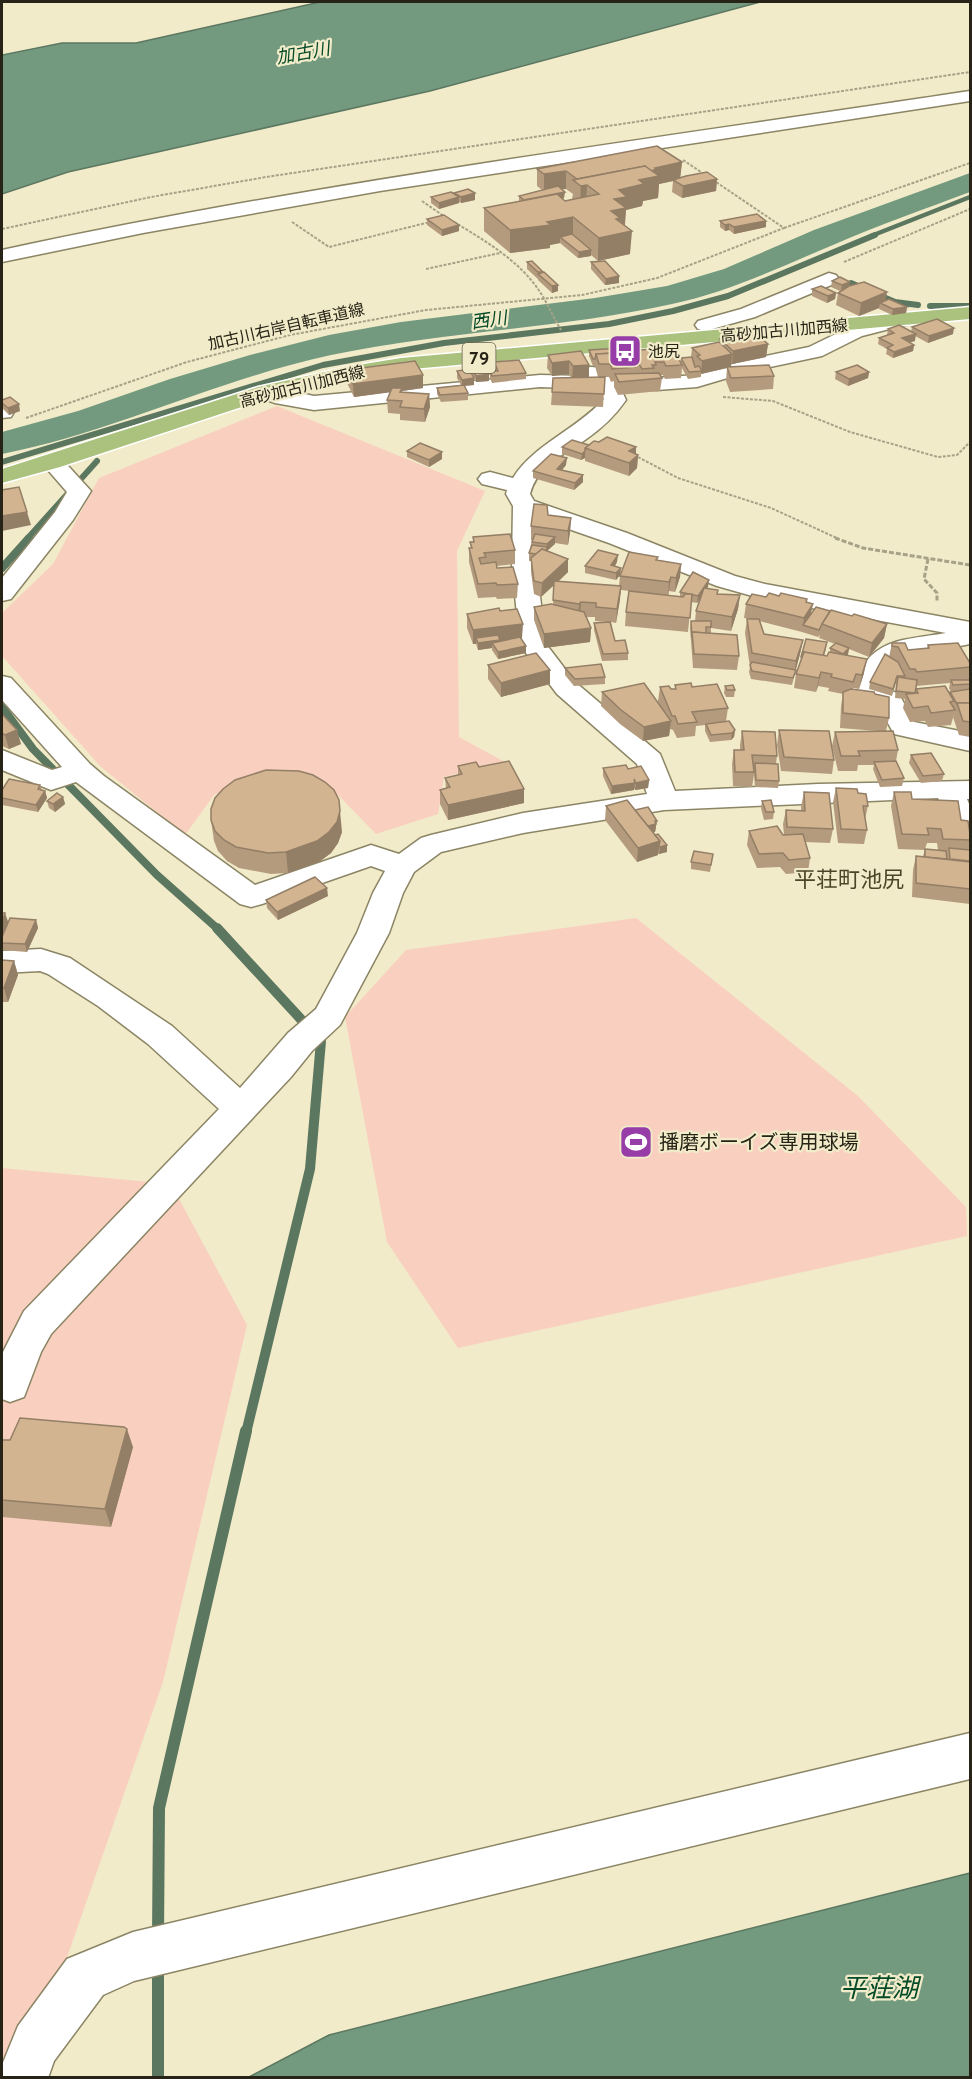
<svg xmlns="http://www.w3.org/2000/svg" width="972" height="2079" viewBox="0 0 972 2079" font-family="'PT Sans','Noto Sans JP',sans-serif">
  <rect width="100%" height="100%" fill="#f1ebc9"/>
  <g fill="#f9d0bf">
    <path d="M277,406L485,491L457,551L459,737L505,762L444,777L438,814L376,834L338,795L263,774L214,795L185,835L101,767L2,656V613L53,564L99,478Z"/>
    <path d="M636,918L858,1096L966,1207L967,1236L458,1348L387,1242L345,1017L406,950Z"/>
    <path d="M2,1168L171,1184L247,1325L163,1682L25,2078L2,2077Z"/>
  </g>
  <g fill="#739a7f" stroke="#5c7760" stroke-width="1.5">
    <path d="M320,2H760L430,91L68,172L2,194V55L62,43H136Z"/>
    <path d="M970,1873V2077H249L329,2035Z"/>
  </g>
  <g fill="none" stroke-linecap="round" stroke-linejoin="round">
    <path stroke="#5c7760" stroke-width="4.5" d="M871,236L970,197"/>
    <g stroke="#5c7760" stroke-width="6">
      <path d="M851,283L895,302L918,305"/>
      <path d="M930,306H970"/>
      <path d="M2,462L323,365L444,343L609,324L673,311L728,296L875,235"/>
      <path d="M27,539L97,461"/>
    </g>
    <g stroke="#5c7760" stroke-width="8">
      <path d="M2,568L29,538"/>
      <path d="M2,707L33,749L157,875L219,930"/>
    </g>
    <path stroke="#5c7760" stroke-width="10" d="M217,928L321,1041L310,1169L246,1433"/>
    <g stroke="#5c7760" stroke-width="12">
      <path d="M158,1937L159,1808L246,1431"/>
      <path d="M158,1963V2078"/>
    </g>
    <path fill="#739a7f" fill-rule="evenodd" d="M970,173V192C925,209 878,225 833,245C780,267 729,292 672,304C560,329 444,331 331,355C219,379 114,432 2,454V432L78,411L170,379L250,355L329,335L401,322L595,298L667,286L724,269L814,230Z"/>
    <g stroke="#8b8565" stroke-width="3">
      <g id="minor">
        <path d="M970,91V101L380,191L143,233L2,262V250C322,181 647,140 970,91Z"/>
        <path d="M829,273L836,275L839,279L836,283L755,317L705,331L698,329L695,325L698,321L741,309Z"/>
        <path d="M902,314L909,316L912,320L909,324L862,336L822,356L751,371L697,387L657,390L621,389L626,400C615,416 601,429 585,440C563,455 537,466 530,494L534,501L627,533L735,576L765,584L970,622V644L902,658L886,669L879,686L899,694L914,722L970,733V751L894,734L878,705L855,696L851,690C870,638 898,641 946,633L763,599L717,586L609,543L537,518L536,565L546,644L575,682L660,754L675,791L818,784L970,781V799H967L970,806V845L960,842L938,798L664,810L523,833L441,852L414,872L403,893L389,933L340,1025L312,1051L291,1077L51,1334L41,1352L24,1397L10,1402L2,1399V1354L24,1311L219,1109L148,1044L98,1006L48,974L40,971L2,973V951L41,949L70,958L172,1026L240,1088L288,1033L316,1009L357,933L373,893L385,871L371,866L262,904L251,907L240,904L76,782L51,790L2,770V750L52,770L62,767L2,700V676L11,678L90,764L104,776L255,885L371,845L399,854L421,838L431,835L523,813L647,794L637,764L557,694L520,645L512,565L513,506L506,494L507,490L482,484L478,479L482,474L490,472L513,478C532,446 577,429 604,399L597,389L540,387L314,410L275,403L258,397L255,392L258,387L266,386L314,396L540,375L584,376L581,372L585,368C596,365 601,369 609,376L657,378L695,375L747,360L809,347L848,328Z"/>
        <path d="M2,405L11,407L14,412L11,417L2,418Z"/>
        <path d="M52,455L60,457L91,491L73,520L11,599L2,601V578L55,512L67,492L41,462L44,457Z"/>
        <path d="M970,1733V1779L134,1981L103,1995L54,2061L48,2078H2V2065L18,2026L67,1959L133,1932Z"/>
      </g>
    </g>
    <g stroke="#fff" stroke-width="3">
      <path id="major" d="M970,307V319L401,370L352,378L272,397L60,467L2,483V469L258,387L352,366L401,358Z"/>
    </g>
    <g stroke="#a7a287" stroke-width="2" stroke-dasharray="3 1.5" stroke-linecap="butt">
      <path d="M683,160L704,174"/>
      <path d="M422,201L445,217"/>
      <path d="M292,222L329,247L430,222"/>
      <path d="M454,222C484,240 518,260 538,289C547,302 553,317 561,330"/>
      <path d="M784,228L970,163"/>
      <path d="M2,229L151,197L266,177L970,72"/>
      <path d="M844,262L970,209"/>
      <path d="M426,269L500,253"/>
      <path d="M723,397L773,401L850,432L938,457L957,455L970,442"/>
      <path d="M26,418L187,362L290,335L426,310L582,295L657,278L784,228L713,180"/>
      <path d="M634,455L678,478L771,508L839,539"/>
    </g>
    <g stroke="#a7a287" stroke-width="3" stroke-dasharray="5 2" stroke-linecap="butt">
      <path d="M835,538L863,548L970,565"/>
      <path d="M928,559L924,579L937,593V602"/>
    </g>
    <use href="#minor" fill="#fff" fill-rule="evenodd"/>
    <use href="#major" fill="#abc27e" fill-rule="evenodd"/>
  </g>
  <g fill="#b59b7d" fill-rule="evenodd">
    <path d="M682,162L680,177L717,179L716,191L682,198L672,192L673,181L659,184L658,198L643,201L642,206L626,210L625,226L630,254L598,261L591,255V256L578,258L560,243L550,245V248L510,253L484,231V208L519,201V196L542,190L537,186V169ZM561,189H566L573,194L572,199L565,201L563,198H564Z"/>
    <path d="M454,193L475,200L461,203L459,202V203L439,209L431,203V197L454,194Z"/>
    <path d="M427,219L459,225V231L442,236L427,225Z"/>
    <path d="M720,221L766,227L734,234L729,230L725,231L720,227Z"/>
    <path d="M527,262L543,273L558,291L552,293L538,280V279L527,269Z"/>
    <path d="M591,262L619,283L605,285L591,269Z"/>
    <path d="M832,281L850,286L886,300L907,307L906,313L892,315L879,309V308L859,316L836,305L838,293L840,291L831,287Z"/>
    <path d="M812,289L836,293L835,299L827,303L812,296Z"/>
    <path d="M912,327L953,334L928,343L915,336V341L909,342L914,345L913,351L893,358L886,354L887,349L878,344L879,338L887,335L888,329L911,332Z"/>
    <path d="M720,339L768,344L766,357L732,364L731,363V367L774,376L773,389L730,392L726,381L727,368L701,374V377L688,379L682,368L681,378L665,379L663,375H660L662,378L660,391L618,395L614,387V381L611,382L609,377H605L603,407L551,405L552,392L571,378L569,374L552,376L547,368L548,355L589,365V377H598L595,366H593L589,356V350L625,355L631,360V351L680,362L681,358L691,357L692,348L719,343Z"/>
    <path d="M494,362L526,373V379L492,383L490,378V371H495Z"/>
    <path d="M346,370L423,388L402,391V392L429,394L430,407L425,422L400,420V414L388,413L387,400L390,392L354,397L347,383Z"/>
    <path d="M473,370L489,381L476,382L473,376Z"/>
    <path d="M457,371L474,385L464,386L468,393V400L441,402L437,394V388L461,385L457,378Z"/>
    <path d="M836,372H869L868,378L848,386L835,379Z"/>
    <path d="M2,400L20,411L9,415L2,408Z"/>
    <path d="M589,445L636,447V454L638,455L637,468L629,476L585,461V458L581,460L562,454V447Z"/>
    <path d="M407,451L442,459L429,467L407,457Z"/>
    <path d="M566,465L562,470L583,482L574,490L533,478V471Z"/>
    <path d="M548,515L571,518L570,532L568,545L555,543L547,551L568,572L559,581L619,586L620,576L658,560L681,564L680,577L675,592L669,591L668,596L680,597V592L709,580L707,588L718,594L740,595L738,609L731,631L711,628V633L739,656L737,670L693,668L690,628L691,621H695L696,611L700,600L697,603L691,602L688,632L625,626L626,612L629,591L621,590L616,623L611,622L615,641L628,653V660L602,661L594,630V623L606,622L595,621V617H586L591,628L590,642L544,648L534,620V607L553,605L554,585L541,597L534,594L531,572V561H529V553L532,540H531V526Z"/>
    <path d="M473,537L515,550V564L497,566V568L518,584L517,598L497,599L496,597L478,598L469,562V548H471L470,542H473Z"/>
    <path d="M617,562L615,566L621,568L620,575L616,580L585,573V566Z"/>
    <path d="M779,596L807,599V602L811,614L830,611L887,624L884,638L869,657L849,649L847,656L864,673L859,689L853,688V689L875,694L889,718L886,731L898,750L896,761L904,778L902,786L880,787L873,769L874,765H858L857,771H838L832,746L835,732L877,731L840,728L841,706L843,694L828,691L829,688L818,686L816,692L794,688L796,674L800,664L801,657L826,649L824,656H827L830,652V648L835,644L819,638L820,635L818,637L802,632L759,621L764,634L803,640L800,654L792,685L751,679L749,672L750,667L745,633L747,619H750L744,618L746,604Z"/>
    <path d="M500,611L522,638H521L526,646V653L498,659L492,650V648L478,650L476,644H473L467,628V614Z"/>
    <path d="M892,643L908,650L927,648L928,645L970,663V674L969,680H970V737L959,735L953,717L955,710L951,725L928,727L925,721L910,722L903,708L905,699L895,698L896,683L892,696L869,689L870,682L889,657ZM950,683L949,688L951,692L949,693L916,688V686Z"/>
    <path d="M488,665L550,670V684L501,697L488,679Z"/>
    <path d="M565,668L605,677V684L574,686L565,675Z"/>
    <path d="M675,685L692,687L728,708L726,721L735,730L734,737L731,740L710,742L705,731V725L696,726L695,736L677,738L673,730L670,729L669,736L643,741L620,724L601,706L602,692L661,708L658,701L660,687L671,689H675Z"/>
    <path d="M725,686L735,690L734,697H726L724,693Z"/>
    <path d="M2,714L21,744L9,749L2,746Z"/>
    <path d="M779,730L834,760L832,774L781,771L777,745Z"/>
    <path d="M742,731L777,756L776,764L779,781L778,788L755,787L754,775L752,787L733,786L732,764L734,750H740V745Z"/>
    <path d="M911,755L944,774L942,781L921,783L909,763Z"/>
    <path d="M458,766L479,767L524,803L448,820L440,804V790L446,788L445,778L458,775Z"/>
    <path d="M603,768L628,769L649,780L648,788L635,790L634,788V790L611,794L603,776Z"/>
    <path d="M40,785L42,790L45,791L47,798L38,812L2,805V790Z"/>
    <path d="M836,788L858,793L868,806L865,819L867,830L864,844L838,843L833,802Z"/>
    <path d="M804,792L833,829L830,843L805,842L810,858L808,872L786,874L780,867L757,868L747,845L749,831L784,835L783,824L786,810H801V807Z"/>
    <path d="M894,792L961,820L970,834V844L969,850H970V904L912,897L913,870L916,856H923L925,850L898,849L891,806ZM927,843H937L938,850L925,849Z"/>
    <path d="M63,797L65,804L55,812L49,808L47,801Z"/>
    <path d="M762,801L774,812L773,819L764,820L761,808Z"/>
    <path d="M606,806L635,810L656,828L655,832H653L667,845V852L659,854L658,853V855L637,862L605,820Z"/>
    <path d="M211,820L342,832L338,843L331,853L319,862L288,873L271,874L239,868L227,861L218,851L214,841Z"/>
    <path d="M713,854L710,872L691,869V862Z"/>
    <path d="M328,896L278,920L267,908L266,900Z"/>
    <path d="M2,913L8,922L36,920L38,928L27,952L2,950Z"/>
    <path d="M2,960L14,961L18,975L8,1002H2Z"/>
    <path d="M2,1440L133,1447L111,1527L2,1517Z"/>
  </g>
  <g fill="#937e66">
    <path d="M682,162L680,180H673V181L659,184L658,198L643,201L642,206L626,210L624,231H632L630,254L598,261L599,194L587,185L586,207L580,209L581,182L648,171L655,168Z"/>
    <path d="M566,171V189L544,192V174Z"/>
    <path d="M717,179L716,191L682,198L683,186Z"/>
    <path d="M565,192L564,198L557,199L553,194Z"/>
    <path d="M475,193V200L461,203V197Z"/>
    <path d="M459,197V203L439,209V203Z"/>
    <path d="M573,217V240L560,237V243L550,245V248L510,253V230Z"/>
    <path d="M766,221V227L734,234V227Z"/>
    <path d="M729,224V230L725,231V225Z"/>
    <path d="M459,225V231L442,236V230Z"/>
    <path d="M591,250V256L578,258L579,252Z"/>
    <path d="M619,276V283L605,285L606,279Z"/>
    <path d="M850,282L849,288L841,292L842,285Z"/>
    <path d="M558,285V291L552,293V286Z"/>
    <path d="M887,292L885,305L880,303L879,308L859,316L861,303Z"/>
    <path d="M836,293L835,299L827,303L828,296Z"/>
    <path d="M907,307L906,313L892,315L893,309Z"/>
    <path d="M954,328L953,334L928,343L929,336Z"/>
    <path d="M916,334L915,341L901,345L902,338Z"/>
    <path d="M768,344L766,357L732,364L733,351Z"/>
    <path d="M914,345L913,351L893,358L894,352Z"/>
    <path d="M732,354L731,367L701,374L702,361Z"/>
    <path d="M569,361V374L552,376V363Z"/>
    <path d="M589,365V378L572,379L573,366Z"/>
    <path d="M869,372L868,378L848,386L849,379Z"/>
    <path d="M489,374V381L476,382V376Z"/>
    <path d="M423,375V388L402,391V402L400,391L354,397L353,384Z"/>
    <path d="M474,378V385L462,386V380Z"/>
    <path d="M429,394L430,407L425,422L424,409Z"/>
    <path d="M19,404L20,411L9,415L8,408Z"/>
    <path d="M636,447V457L638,455L637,468L629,476V451Z"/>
    <path d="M585,451V458L581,460L582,454Z"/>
    <path d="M442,452V459L429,467V460Z"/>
    <path d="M567,458L566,465L557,476V469Z"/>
    <path d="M583,475V482L574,490L575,483Z"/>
    <path d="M27,512L31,525L2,531V516Z"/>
    <path d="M571,518L570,532L568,545V531Z"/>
    <path d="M555,537V544L547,551L545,562L547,544Z"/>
    <path d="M618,555L617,562L611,572V565Z"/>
    <path d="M568,559V572L541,597L542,583Z"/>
    <path d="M681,564L680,577L675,592L676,578Z"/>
    <path d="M621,568L620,575L616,580V573Z"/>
    <path d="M671,577L669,591L668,596L669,582Z"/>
    <path d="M709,580L708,587L697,603L698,596Z"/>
    <path d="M621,586L620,600L616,623L617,609Z"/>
    <path d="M740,595L738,609L731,631L732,617Z"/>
    <path d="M581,602L580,616L578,618L579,604Z"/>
    <path d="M813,604L810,618L803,625L804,618Z"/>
    <path d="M523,624L522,638L492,643V648L478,650V643L476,638V644H473V630Z"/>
    <path d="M887,624L884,638L869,657L872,643Z"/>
    <path d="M591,628L590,642L544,648V634Z"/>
    <path d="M803,640L800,654L794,675L796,661Z"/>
    <path d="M526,646V653L498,659V652Z"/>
    <path d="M849,648L848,655L842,661L843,654Z"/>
    <path d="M867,659L864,673L859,689L862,675Z"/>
    <path d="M550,670V684L501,697V683Z"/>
    <path d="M821,672L818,686L816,692L819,678Z"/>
    <path d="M671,721L669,736L643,741L644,727Z"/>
    <path d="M17,730L21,744L9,749L5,735Z"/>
    <path d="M735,730L734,737L731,740L732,733Z"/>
    <path d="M649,780L648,788L635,790L636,783Z"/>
    <path d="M635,783L634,790L611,794L612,786Z"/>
    <path d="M524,789V803L448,820V805Z"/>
    <path d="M45,791L47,798L38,812L36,805Z"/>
    <path d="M63,797L65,804L55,812L53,804Z"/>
    <path d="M340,811L342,832L338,843L331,853L319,862L288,873L286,852Z"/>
    <path d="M655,821H657L655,832L647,834L648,826Z"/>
    <path d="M660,841L658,855L637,862L638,848Z"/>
    <path d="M667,845V852L659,854L660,847Z"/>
    <path d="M327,888L328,896L278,920L277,912Z"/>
    <path d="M5,913L10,927L2,943V923Z"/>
    <path d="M36,920L38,928L27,952L25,944Z"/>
    <path d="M14,961L18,975L8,1002L4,988Z"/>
    <path d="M127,1429L133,1447L111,1527L105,1509Z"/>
  </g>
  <g fill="#d2b491" stroke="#937e66" stroke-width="1.5">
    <path d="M657,146L682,162L655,168L657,169L651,171L645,166L577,179L566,171L544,174L537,169Z"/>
    <path d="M645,166L659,176L639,180L644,184L619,190L627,197L614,199L626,208L611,211L620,218L616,219L632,231L599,238L573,217L547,222L551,225L510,230L484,208L557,194L565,201L599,194L587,185L581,186L573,180Z"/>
    <path d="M707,172L717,179L683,186L673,180L686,176Z"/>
    <path d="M558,186L565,192L524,200L519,196Z"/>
    <path d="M468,189L475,193L461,197L454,193Z"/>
    <path d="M451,192L459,197L439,203L431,197Z"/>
    <path d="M757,214L766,221L734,227L729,224L725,225L720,221Z"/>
    <path d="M444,215L459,225L442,230L427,219Z"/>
    <path d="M572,234L591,250L579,252L560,237Z"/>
    <path d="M532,261L543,272H538L527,262Z"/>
    <path d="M605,261L619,276L606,279L591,262Z"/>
    <path d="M544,272L558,285L552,286L538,274Z"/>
    <path d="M840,277L850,282L842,285L832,281Z"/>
    <path d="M864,282L887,292L861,303L838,293L849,286Z"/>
    <path d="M821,286L836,293L828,296L812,289Z"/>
    <path d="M889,299L907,307L893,309L880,303Z"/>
    <path d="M937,319L954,328L929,336L912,327Z"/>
    <path d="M899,325L916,334L902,338L914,345L894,352L887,348L893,345L879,338L894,333L888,329Z"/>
    <path d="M754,332L768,344L733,351L720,339Z"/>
    <path d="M719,342L732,354L702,361L697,356L700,355L692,348Z"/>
    <path d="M672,347L682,365L666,366L664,362H655L656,365H652L654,368L642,369L631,351Z"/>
    <path d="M622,348L625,355L617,356L616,353L596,354L595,359H593L589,350Z"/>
    <path d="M581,351L589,365L573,366L569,361L552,363L548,355Z"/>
    <path d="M616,353L617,356L628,355L635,367L612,369L610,364H599L596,354Z"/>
    <path d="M692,357L695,367L699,366L702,371L689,372L681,358Z"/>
    <path d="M519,360L526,373L492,376L490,371H498L494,362Z"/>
    <path d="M415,361L423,375L353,384L346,370Z"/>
    <path d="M769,365L774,376L731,378L727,367Z"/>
    <path d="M857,365L869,372L849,379L836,372Z"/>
    <path d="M486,368L489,374L476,376L473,370Z"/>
    <path d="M469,369L474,378L462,380L457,371Z"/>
    <path d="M659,373L662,378L619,382L615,374Z"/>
    <path d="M605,377L604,394L552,392L553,378Z"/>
    <path d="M464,385L468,393L440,395L437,388Z"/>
    <path d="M392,388H402L400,392L429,394L424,409L400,407L402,401L387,400Z"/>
    <path d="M10,397L19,404L8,408L2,403V400Z"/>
    <path d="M607,437L636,447L629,451L638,455L629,463L585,448L594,441L599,442Z"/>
    <path d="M572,440L589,445L585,448V451L582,454L562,447Z"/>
    <path d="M420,443L442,452L429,460L407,451Z"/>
    <path d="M551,454L567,458L557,469L583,475L575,483L533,471Z"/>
    <path d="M19,487L27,512L2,516V490Z"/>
    <path d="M534,504L547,505L548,515L571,518L568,531L531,526Z"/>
    <path d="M510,534L515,550L484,553L486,557L479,558L481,564L496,562L497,568L513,567L518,584L497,585L496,583L478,584L469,548H472L470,542H474L473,537Z"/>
    <path d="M535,534L555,537L547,544L532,542Z"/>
    <path d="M532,545L547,547L546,551L542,549L536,554L529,553Z"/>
    <path d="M542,549L568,559L542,583L534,581L531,558Z"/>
    <path d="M598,550L618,555L611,565L621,568L616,573L585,566Z"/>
    <path d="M629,552L658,557L656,560L681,564L676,578L671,577L669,582L620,576Z"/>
    <path d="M693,572L709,580L698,596L680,592Z"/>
    <path d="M554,581L621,586L617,609L596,607V603L581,602L579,604L553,600Z"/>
    <path d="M704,588L718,590L717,594L740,595L732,617L696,611Z"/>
    <path d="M629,591L683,597L685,594H692L690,618L626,612Z"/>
    <path d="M769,593L779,596L781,593L807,599L806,602L813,604L804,618L746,604L752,594L766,597Z"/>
    <path d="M551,604L584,612L591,628L544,634L534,607Z"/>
    <path d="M816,607L830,611L822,624L819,630L803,625Z"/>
    <path d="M499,608L500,611L517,609L523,624L473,630L467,614Z"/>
    <path d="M831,610L852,616L854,614L887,624L872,643L822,624Z"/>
    <path d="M747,619H759L764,634L803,640L796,661L752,653Z"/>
    <path d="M691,621H711V627H706V633L692,632V638Z"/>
    <path d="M610,622L615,641L625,640L628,653L603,654L594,623Z"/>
    <path d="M692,632L737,635L739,656L694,654Z"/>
    <path d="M498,635L500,640L478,643L476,638Z"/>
    <path d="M520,637L526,646L498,652L492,643Z"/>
    <path d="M806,639L827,642L823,656L804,652L802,657H801Z"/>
    <path d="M836,643L849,648L843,654L830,648Z"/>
    <path d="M892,643H905L908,650L929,648L928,645L958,643L970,663V667L917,672L915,669H910L898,647L892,646Z"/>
    <path d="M804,652L827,656L829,652L867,659L862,675L856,674L853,682L831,677L832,674L821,672L819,678L796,674Z"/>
    <path d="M536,653L550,670L501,683L488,665Z"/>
    <path d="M885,654L898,662L905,676H897L893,689L870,682Z"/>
    <path d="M752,662L796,670L793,678L752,671L750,665Z"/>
    <path d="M601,664L605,677L575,679L565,668Z"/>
    <path d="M898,677L917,680L916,688L915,693L896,691Z"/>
    <path d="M951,680H970V684L953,685Z"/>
    <path d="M644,683L671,721L644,727L621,710L602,692Z"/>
    <path d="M691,683L692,687L717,684L728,708L692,712L697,722L678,724L675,716H672L660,687L669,686L671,689H676L675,685Z"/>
    <path d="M733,685L735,690H727L725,686Z"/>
    <path d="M945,686L954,701L950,702L955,710L931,713L928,706L913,708L906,694L918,693L916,689Z"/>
    <path d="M851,689L874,692L875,694L889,697V718L843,713V692Z"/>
    <path d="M970,689V703H957V704L950,692Z"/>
    <path d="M957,703H970V722L963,721Z"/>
    <path d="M2,714L17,730L5,735L2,733Z"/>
    <path d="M729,721L735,730L732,733L711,735L706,724Z"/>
    <path d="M779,730L829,731L834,760L784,757Z"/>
    <path d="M742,731L775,732L777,756L752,755L754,772H735L734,750H744Z"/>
    <path d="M893,731L898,750L858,751L860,756H841L835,732Z"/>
    <path d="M931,753L944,774L923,776L911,755Z"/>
    <path d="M509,761L524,789L448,805L440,790L450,787L445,778L462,774L458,766L476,762L479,767Z"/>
    <path d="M896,761L904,778L882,780L874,762Z"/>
    <path d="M755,763L778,764L779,781L756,780Z"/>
    <path d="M626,765L628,769L641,766L649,780L636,783L634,779L635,783L612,786L603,768Z"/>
    <path d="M266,770L299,771L313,775L325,782L334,790L339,800L340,811L337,822L329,832L317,841L286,852L268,853L236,847L224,840L215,831L211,820V809L215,798L223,789L235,780Z"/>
    <path d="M9,779L40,785L38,789L45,791L36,805L2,798V790Z"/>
    <path d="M836,788L857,789L858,793L866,794L868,806H863L867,830L841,829Z"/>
    <path d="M804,792L829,793L833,829L787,827L786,810L805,811Z"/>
    <path d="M894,792H911L912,799L958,801L961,820L968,821L970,834V840L943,839L941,829L927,828L929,835L902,834Z"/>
    <path d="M57,793L63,797L53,804L47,801Z"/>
    <path d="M627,800L660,841L638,848L606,806Z"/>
    <path d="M771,800L774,812H766L762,801Z"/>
    <path d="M648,807L657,821H655L656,824L648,826L635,810Z"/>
    <path d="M777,826L783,835L803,834L810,858L789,860L783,853L759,854L749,831Z"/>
    <path d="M658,834L667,845L660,847L659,846L660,841L655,835Z"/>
    <path d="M949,848L970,850V861L950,859Z"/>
    <path d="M925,849L946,851L947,859L925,857Z"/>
    <path d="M694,851L713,854L711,865L691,862Z"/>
    <path d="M916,856L970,862V889L916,883Z"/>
    <path d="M315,877L327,888L277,912L266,900Z"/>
    <path d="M2,913H5L2,923Z"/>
    <path d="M10,918L36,920L25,944L2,943V937Z"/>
    <path d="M2,960L14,961L4,988H2Z"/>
    <path d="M20,1418L124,1427L127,1429L105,1509L2,1500V1440H10Z"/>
  </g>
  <defs>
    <g id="bus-square" transform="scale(1.725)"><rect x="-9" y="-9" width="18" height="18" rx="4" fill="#963da8" stroke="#f1ebc9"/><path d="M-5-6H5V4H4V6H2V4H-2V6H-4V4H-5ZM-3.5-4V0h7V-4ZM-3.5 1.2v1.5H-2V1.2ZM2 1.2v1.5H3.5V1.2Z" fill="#fff"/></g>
    <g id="stadium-square" transform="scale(1.725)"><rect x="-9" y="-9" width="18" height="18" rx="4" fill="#963da8" stroke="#f1ebc9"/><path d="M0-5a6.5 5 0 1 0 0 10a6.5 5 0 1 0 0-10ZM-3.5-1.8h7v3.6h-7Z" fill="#fff"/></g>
  </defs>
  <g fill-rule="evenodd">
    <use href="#bus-square" x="625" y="351"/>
    <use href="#stadium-square" x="636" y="1142"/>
  </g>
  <g text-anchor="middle" stroke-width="4.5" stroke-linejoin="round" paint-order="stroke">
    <g font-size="16" fill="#272417" stroke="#f1ebc9">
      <text transform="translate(286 326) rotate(-13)" y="6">加古川右岸自転車道線</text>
      <text transform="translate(784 330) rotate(-5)" y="6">高砂加古川加西線</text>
      <text transform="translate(302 386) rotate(-14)" y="6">高砂加古川加西線</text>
    </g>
    <g font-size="16" fill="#272417" stroke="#f1ebc9" text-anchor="start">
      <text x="648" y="357">池尻</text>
    </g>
    <g font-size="18" font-style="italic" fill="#054b28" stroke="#f1ebc9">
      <text transform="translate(303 53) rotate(-10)" y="6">加古川</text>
      <text transform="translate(489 320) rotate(-8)" y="6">西川</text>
    </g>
    <rect fill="#f1ebc9" stroke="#64604c" stroke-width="1.5" x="462.5" y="343" width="33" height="30" rx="4.5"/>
    <g font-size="18" font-weight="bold" fill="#272417">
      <text x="479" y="364">79</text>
    </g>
    <g font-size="20" fill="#272417" stroke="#f1ebc9" text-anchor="start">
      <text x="659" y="1149">播磨ボーイズ専用球場</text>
    </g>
    <g font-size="22" fill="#4c4629" stroke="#f1ebc9">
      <text x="849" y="887">平荘町池尻</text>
    </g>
    <g font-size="26" font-style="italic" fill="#054b28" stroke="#f1ebc9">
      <text x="879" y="1997">平荘湖</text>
    </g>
  </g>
  <rect width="972" height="2079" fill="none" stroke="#272417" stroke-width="6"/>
</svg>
